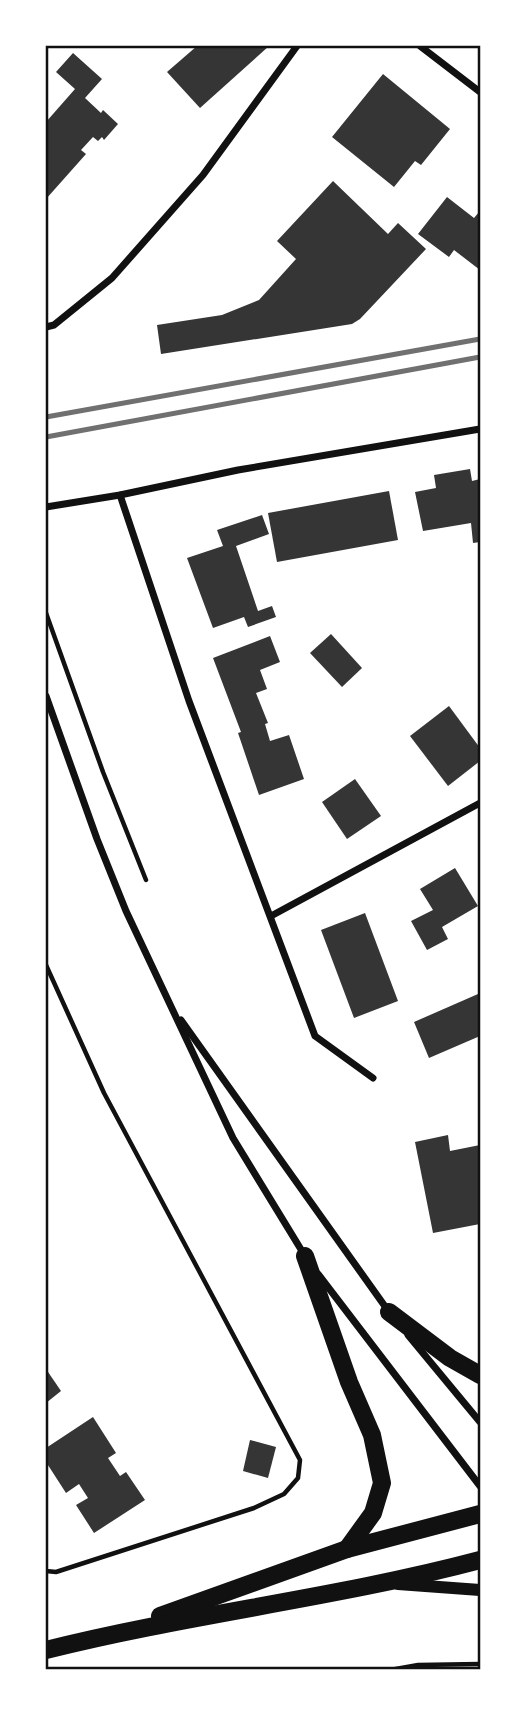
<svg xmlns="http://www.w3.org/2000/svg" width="526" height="1715" viewBox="0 0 526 1715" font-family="Quicksand,sans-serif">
  <rect width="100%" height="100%" fill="#fff"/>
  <g fill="#353535">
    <path d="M197,46H269L200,108L167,72Z"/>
    <path d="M73,53L102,79L85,98L101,113L103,110L118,124L104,140L102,137L98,141L93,137L81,150L86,154L46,199V122L75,89L56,72Z"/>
    <path d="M383,74L450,129L421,165L415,161L394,187L332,137Z"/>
    <path d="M333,181L388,234L398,223L426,249L360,319L352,324L161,354L157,325L222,315L259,300L296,259L277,241Z"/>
    <path d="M447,197L474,218L479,212L480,213V270L454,250L449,257L418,234Z"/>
    <path d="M470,469L472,481L480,479V542L473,543L471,523L423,531L415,492L436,488L434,475Z"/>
    <path d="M389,491L398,540L277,562L268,513Z"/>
    <path d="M262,515L269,534L236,546L258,611L272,606L276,617L248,627L244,617L213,628L187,558L223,546L217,530Z"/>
    <path d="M331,634L362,668L342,687L310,653Z"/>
    <path d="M270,636L280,662L260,670L267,689L256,693L268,723L265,724L270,741L289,735L304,779L259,795L238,733L241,732L213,658Z"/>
    <path d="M449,706L480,748V761L448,786L410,736Z"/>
    <path d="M355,779L381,816L347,839L322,802Z"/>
    <path d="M455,868L478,906L442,927L448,939L427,950L411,921L433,910L420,889Z"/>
    <path d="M365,913L398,1001L354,1018L321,930Z"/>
    <path d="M478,994L480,1000V1036L429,1058L414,1022Z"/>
    <path d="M448,1135L450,1151L480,1145V1224L433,1233L415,1142Z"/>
    <path d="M46,1369L61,1391L46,1403Z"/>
    <path d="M93,1417L116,1453L108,1458L120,1476L126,1472L145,1500L94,1533L76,1505L88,1498L79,1484L66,1493L46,1462V1448Z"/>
    <path d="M250,1440L276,1447L268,1478L243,1471Z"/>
  </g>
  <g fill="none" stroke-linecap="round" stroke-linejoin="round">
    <g stroke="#111" stroke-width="4.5">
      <path d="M46,613L103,772L146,880"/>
      <path d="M46,965L104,1093L300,1460L298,1478L284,1494L254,1508L56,1572L46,1571"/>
      <path d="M390,1670L418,1665L480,1664"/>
    </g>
    <g stroke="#111" stroke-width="7">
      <path d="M420,46L480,92"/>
      <path d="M46,327L54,325L112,278L203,175L297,46"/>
      <path d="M120,495L189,701L315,1036L373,1078"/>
      <path d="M46,507L120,495L238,470L480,429"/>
      <path d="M46,696L97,839L126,911L233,1138L305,1256"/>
      <path d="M271,916L480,803"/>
      <path d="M181,1020L389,1312"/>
      <path d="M318,1274L480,1486"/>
      <path d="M408,1335L480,1422"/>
    </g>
    <path stroke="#111" stroke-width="12" d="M398,1584L480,1590"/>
    <g stroke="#111" stroke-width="18">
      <path d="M305,1256L349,1382L372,1435L382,1483L373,1513L347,1549"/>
      <path d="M389,1312L450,1358L480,1375"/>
      <path d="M160,1616L347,1549L480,1514"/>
      <path d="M46,1650C189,1614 337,1598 480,1560"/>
    </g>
    <g stroke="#707070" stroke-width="5">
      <path d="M46,417L480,339"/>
      <path d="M46,437L480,357"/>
    </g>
  </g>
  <rect width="526" height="1715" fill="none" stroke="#ffffff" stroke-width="94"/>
  <rect x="47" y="47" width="432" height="1621" fill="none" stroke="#111" stroke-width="2.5"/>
</svg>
